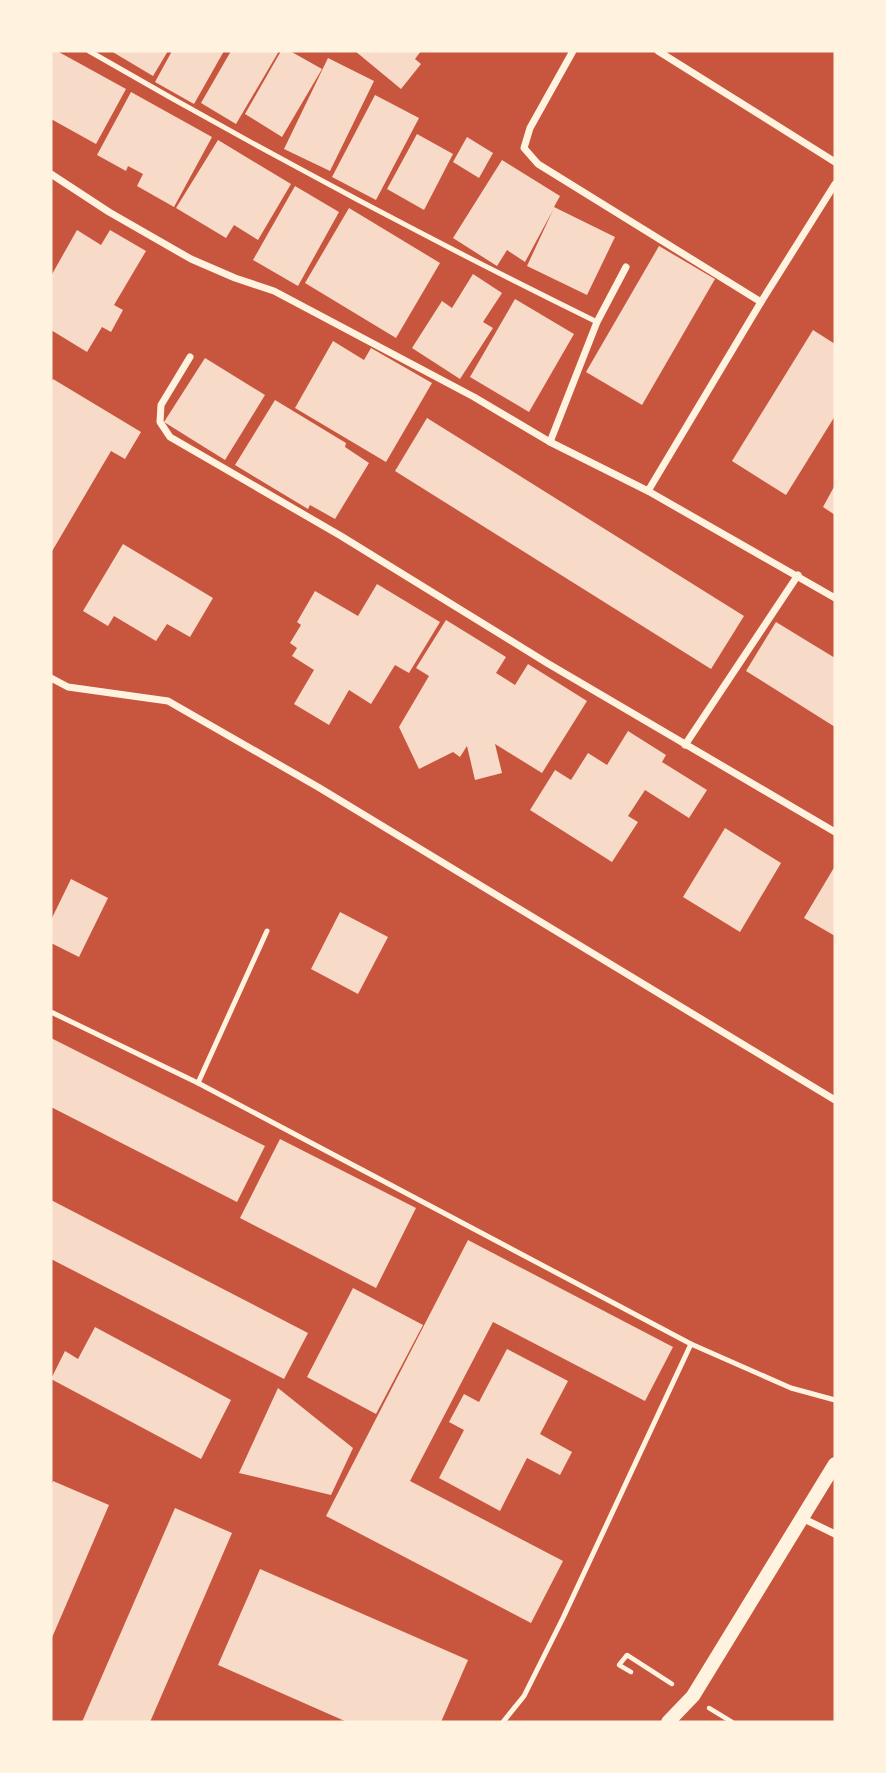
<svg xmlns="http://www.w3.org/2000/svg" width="886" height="1773" viewBox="0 0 886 1773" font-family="Lato,sans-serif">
  <rect width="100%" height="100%" fill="#c8553d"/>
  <g fill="#f7dbc8">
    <path d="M51,51H57L126,89L96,144L51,119Z"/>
    <path d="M111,51H168L153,76Z"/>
    <path d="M172,51H224L194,104L155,82Z"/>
    <path d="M231,51H279L236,124L201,103Z"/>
    <path d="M281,51H290L322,69L282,137L245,114Z"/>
    <path d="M355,51H421L415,59L421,64L401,89Z"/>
    <path d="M328,58L374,81L330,171L284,149Z"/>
    <path d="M131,92L212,137L174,207L137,186L143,174L128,166L126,171L97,155Z"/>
    <path d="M375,95L419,118L376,200L332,177Z"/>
    <path d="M417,134L453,154L424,210L387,189Z"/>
    <path d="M467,137L493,153L479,178L453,162Z"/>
    <path d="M218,140L291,184L258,240L234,225L226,238L176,208Z"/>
    <path d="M502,160L560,196L554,207L615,237L587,295L527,266L553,210L525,262L507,250L497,266L453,238Z"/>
    <path d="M295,186L339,212L298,286L253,260Z"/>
    <path d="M349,208L440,263L396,338L305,283Z"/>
    <path d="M77,230L101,245L110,230L146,251L114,305L123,310L111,332L102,327L87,352L51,330V276Z"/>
    <path d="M659,246L715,279L642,405L586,372Z"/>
    <path d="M473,274L502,293L483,322L493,328L460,379L412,348L442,301L452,308Z"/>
    <path d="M515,299L574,334L529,412L470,377Z"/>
    <path d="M813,330L835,344V416L786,495L732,461Z"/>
    <path d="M333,341L364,360L371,348L432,383L386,462L295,408Z"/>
    <path d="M205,358L265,395L225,460L164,422Z"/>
    <path d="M53,379L141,432L125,459L111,451L51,553V383Z"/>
    <path d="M275,400L346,443L345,447L369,463L335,519L310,505L308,509L235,465Z"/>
    <path d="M427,418L744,616L711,669L395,471Z"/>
    <path d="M835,485V515L823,507Z"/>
    <path d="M123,544L213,598L190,637L167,624L156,641L114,616L108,626L83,611Z"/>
    <path d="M377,584L440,622L409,673L395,665L371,704L349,690L329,725L294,704L314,670L292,656L297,648L290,643L301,625L297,622L315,591L358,616Z"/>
    <path d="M446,620L506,657L496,673L515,685L528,664L587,701L542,773L495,744L502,773L475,780L467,746L460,757L453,752L419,769L399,727L429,676L416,668Z"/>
    <path d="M776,622L835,658V727L746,671Z"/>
    <path d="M628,731L666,755L662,762L707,790L689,818L645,790L628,816L638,822L612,862L530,810L555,770L571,780L588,753L607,765Z"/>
    <path d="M725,828L781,863L740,932L683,897Z"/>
    <path d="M835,866V936L804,918Z"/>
    <path d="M71,879L108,898L79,957L51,943V920Z"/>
    <path d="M340,912L388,937L358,994L311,969Z"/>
    <path d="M51,1038L265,1146L237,1202L51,1107Z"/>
    <path d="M280,1139L416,1208L376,1288L240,1218Z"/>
    <path d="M51,1200L308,1333L284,1379L51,1259Z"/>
    <path d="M468,1240L673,1347L645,1401L493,1322L410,1481L563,1561L531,1623L326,1516Z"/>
    <path d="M353,1288L423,1325L376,1414L307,1377Z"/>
    <path d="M95,1327L231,1400L201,1459L51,1379L65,1351L78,1359Z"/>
    <path d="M507,1349L568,1381L540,1434L572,1452L560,1475L527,1458L500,1511L439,1478L464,1430L449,1422L464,1394L479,1402Z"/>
    <path d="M278,1388L353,1448L331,1495L239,1473Z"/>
    <path d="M53,1481L109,1505L51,1640V1487Z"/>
    <path d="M175,1508L232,1533L150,1722H82Z"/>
    <path d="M260,1569L468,1660L441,1722H347L218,1665Z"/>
  </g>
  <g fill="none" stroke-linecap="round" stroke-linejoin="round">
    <g stroke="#fff3e0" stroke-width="4.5">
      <path d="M631,1672L619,1665L627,1655L672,1684"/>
      <path d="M709,1708L732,1722"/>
    </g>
    <g stroke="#fff3e0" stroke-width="5">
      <path d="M89,51C255,147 424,237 597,322"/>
      <path d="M51,1012L198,1083L691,1344L791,1388L835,1400"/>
      <path d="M198,1083L267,931"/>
      <path d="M503,1722L524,1696L563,1618L691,1344"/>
    </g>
    <g stroke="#fff3e0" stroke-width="7">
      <path d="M573,51L530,128L524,148L538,164L761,302"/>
      <path d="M658,51L835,162"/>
      <path d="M51,174L109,212L191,259L235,278L274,291L474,397L550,442L648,491L835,598"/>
      <path d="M190,357L161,405L160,422L170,437L341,536L547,663L835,832"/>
      <path d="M550,442L597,322L626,267"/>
      <path d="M648,491L761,302L835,184"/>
      <path d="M51,678L68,687L168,701L318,787L835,1100"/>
      <path d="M685,745L798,575"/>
      <path d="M802,1518L835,1534"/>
    </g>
    <path stroke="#fff3e0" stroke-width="14" d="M668,1722L693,1696L835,1464"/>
  </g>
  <rect width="886" height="1773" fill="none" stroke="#fff3e0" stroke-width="105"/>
</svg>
